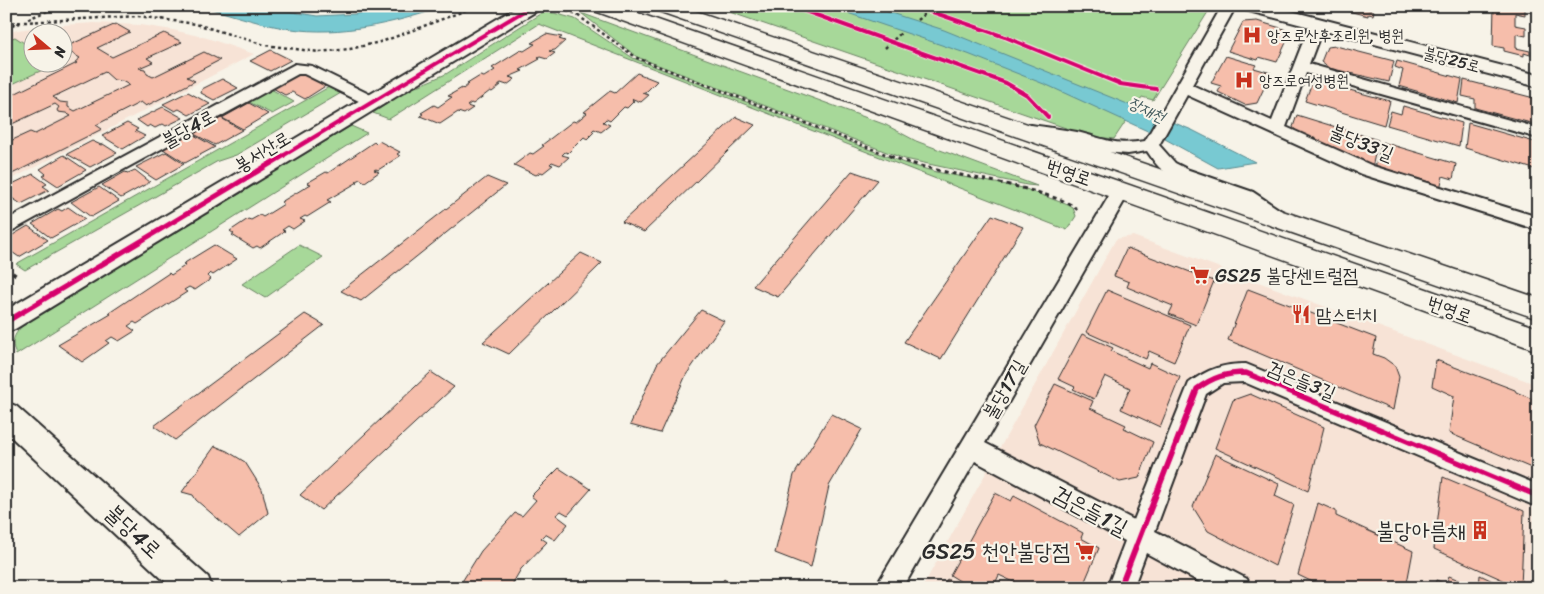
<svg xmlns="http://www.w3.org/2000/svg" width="1544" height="594" viewBox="0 0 1544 594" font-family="Sriracha,'Poor Story',sans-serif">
  <rect width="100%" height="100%" fill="#f7f3e8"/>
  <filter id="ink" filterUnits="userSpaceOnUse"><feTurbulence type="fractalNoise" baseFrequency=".02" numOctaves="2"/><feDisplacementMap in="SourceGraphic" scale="10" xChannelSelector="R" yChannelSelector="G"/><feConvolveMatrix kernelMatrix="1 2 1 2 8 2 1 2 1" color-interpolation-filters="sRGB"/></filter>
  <g filter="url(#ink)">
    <g fill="#f7e3d6" fill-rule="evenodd">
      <path d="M94,23L140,25L173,30L207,38L254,54L6,182V34L17,30L47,26ZM32,32H62V62H32Z"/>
      <path d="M1133,236L1538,385V588H922L1116,239Z"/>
    </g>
    <g fill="#a7d899" stroke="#698262">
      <path d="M712,6H1203L1208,12L1153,100L1142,97L1114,139L1089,136Z"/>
      <path d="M543,12L554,13L575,19L633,58L904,163L936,172L1023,188L1068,205L1073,208L1076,216L1067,230L539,24L389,119L373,113L408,90L446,74Z"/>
      <path d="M581,13L886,125L916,141L1037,186L1027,185L905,159L637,57Z"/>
      <path d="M15,37L32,48V62L53,63L51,66L6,87V40Z"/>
      <path d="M329,87L341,93L236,155L218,161L25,270L16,264Z"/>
      <path d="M269,88L294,102L272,114L247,101Z"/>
      <path d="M351,126L367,133L16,355C10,341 14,335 23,325Z"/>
      <path d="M299,245L323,257L265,298L242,284Z"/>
    </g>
    <g fill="#78c9d2" stroke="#598a8f">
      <path d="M199,6H257L317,16L356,14L385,6H447C400,21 350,35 300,30C265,27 233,14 199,6Z"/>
      <path d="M827,6H869L944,30L1192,130L1255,162L1218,168L1165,139L1049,86L968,54Z"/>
    </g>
    <g fill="#f6beab" stroke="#2b2b2b" fill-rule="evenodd">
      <path d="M1341,6H1361V8L1374,11L1373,15L1368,14V16L1348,11L1349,9Z"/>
      <path d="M1494,6L1525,7V15L1515,13V25L1526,27V36L1516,34V48L1530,51V55L1524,53V56L1504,51V48L1493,46Z"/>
      <path d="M1257,21L1284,29L1290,34L1277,62L1259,57L1258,60L1228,51L1243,22Z"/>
      <path d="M116,24L130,32L97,48L112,57L164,33L182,42L147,58L153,62L139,68L145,69L147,74L153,77L204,52L220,60L187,77L195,81L146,106L141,102L96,125L102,129L6,177V143L30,132L35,134L71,116L66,113L58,112L57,110L59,107L55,104L12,124L6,120V98L77,63L75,62L80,58L63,48ZM105,72L114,80L122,81L129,85L75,111L68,107V103L60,102L53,97Z"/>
      <path d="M546,34L562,37L559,39L565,41L555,50L549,51L555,53L547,59L540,57L538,58L540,59L520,70L523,71L509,77L515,79L507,85L501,83L498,85H501L492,92L490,91L473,104L471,103L467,106L473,108L464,114L458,112L440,124L420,116L423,114L421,113L434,105L438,107L452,97L448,96L462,88L463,89L469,84H467L480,76L484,77L495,70L492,68L521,50L524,51L535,44L531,43Z"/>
      <path d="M1336,46L1394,61L1389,82L1329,68L1321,62L1327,47Z"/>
      <path d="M271,50L291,60L270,71L250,61Z"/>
      <path d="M1226,56L1256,65L1254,68L1271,73L1257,103L1245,105L1218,92L1221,86L1211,83Z"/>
      <path d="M1397,61L1462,79L1458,103L1399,86L1403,70L1395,67Z"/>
      <path d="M637,73L657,81L647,91L642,93L649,95L641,102L633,99L632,100L634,101L627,108L624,107L610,121L606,119L603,122L610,125L601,132L594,129L592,131L594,132L587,139L584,137L568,153L565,152L562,155L569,157L560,165L552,162L550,164L553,165L543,173L541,172L536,175L514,165L530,153L533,154L544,146L542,145L573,121L576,122L587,113L584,112L610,91L615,93Z"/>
      <path d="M306,74L327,85L305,99L292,92L285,95L271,87L293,76Z"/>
      <path d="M222,79L238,88L214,100L201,93L202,89Z"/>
      <path d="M1464,80L1538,99V125L1475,108V99L1462,96Z"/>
      <path d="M1320,82L1390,101L1384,125L1305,101L1312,83Z"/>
      <path d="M188,92L210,104L189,115L179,109L175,111L163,104Z"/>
      <path d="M249,103L268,114L243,129L222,118Z"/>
      <path d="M1403,106L1462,123L1459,146L1387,125L1391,111L1401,114Z"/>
      <path d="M163,107L183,118L166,126L163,124L155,128L150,125L147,127L137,120Z"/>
      <path d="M1297,115L1378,140L1372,168L1295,130L1293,127Z"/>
      <path d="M736,117L755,125L644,232L622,222Z"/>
      <path d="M221,118L242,130L215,145L194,134Z"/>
      <path d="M127,123L138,129L135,131L145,136L123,149L102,136Z"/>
      <path d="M1468,123L1538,143L1537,170L1465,148Z"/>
      <path d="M194,135L215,147L185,163L163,149L186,137L188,138Z"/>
      <path d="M92,141L101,145L103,144L117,153L90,167L67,154Z"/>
      <path d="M379,141L400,152L397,154L400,156L378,170L376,169L374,170L379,172L365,182L360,179L356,181L358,182L327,200L331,202L307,217L305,216L300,219L305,221L293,229L288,226L282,230L285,231L260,248L257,246L253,248L232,235L234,234L230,231L248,219L251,220L260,215L263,217L284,204L281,202L311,184L307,183L326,172L328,173L374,142L376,144Z"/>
      <path d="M1382,142L1456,164L1453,179L1443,176L1440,189L1375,168Z"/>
      <path d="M166,152L184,164L156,180L136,167Z"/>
      <path d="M64,155L86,170L58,186L43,176L46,174L40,169Z"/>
      <path d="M135,170L150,182L121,198L102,185L125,172L128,173Z"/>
      <path d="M852,171L878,180L778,297L753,286Z"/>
      <path d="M33,174L47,184L43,186L49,190L21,204L6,194V187Z"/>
      <path d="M487,177L506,185L361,301L341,291Z"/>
      <path d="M99,187L119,201L91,217L71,202Z"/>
      <path d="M68,207L85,219L51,238L32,224L58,209L62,211Z"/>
      <path d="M992,215L1023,227L941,359L904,342Z"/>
      <path d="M28,226L48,240L19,257L6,248V239Z"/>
      <path d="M214,245L237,259L213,275L210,273L207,276L211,279L195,290L189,287L184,290L187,292L137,324L134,322L128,326L135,331L119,341L112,337L106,341L109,343L82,362L58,345L111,314L109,313L169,273L171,275L186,265L183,264Z"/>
      <path d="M1127,248L1214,281L1196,325L1169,314L1173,306L1127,287L1129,282L1114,276Z"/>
      <path d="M581,253L602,263L509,354L483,342Z"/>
      <path d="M1248,289L1376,338L1373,354L1384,358L1395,366L1399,377L1393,410L1228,340Z"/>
      <path d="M1107,290L1190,325L1174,362L1149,351L1146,359L1086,332Z"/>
      <path d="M701,310L724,321L686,375L660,433L630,425L657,364Z"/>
      <path d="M305,314L324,325L175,440L154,426Z"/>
      <path d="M1082,334L1113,348L1111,351L1148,368L1150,363L1180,377L1160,427L1121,409L1130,388L1105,376L1094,399L1073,389L1075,387L1058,379Z"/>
      <path d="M1436,360L1515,390L1516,392L1537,401L1538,453L1536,452V470L1449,433L1454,396L1432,386Z"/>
      <path d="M431,372L454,387L321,510L300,495Z"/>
      <path d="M1055,384L1093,401L1090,408L1126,425L1124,428L1153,442L1139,478L1120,482L1040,443L1034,425Z"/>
      <path d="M1250,394L1324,427L1308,491L1215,448L1233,400Z"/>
      <path d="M831,414L862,429L829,486L811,567L775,553L794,475Z"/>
      <path d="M215,446L227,451L245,462L262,489L268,513L239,537L196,500L193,495L182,492Z"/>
      <path d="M1215,454L1279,484L1275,496L1294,505L1275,566L1208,531L1193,507Z"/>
      <path d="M559,468L591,489L568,515L561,511L556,515L568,524L555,540L545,534L541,538L547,542L521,569L510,588H458L481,551L515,513L522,516L536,500L531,496Z"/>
      <path d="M1443,477L1524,511L1521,588L1434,549Z"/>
      <path d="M995,493L1011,501L1014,496L1083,533L1081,538L1099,548L1082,588H1017L1018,584L999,575L993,588H971L950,575Z"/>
      <path d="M1318,503L1336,511V516L1413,551L1406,588H1325L1298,575Z"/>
      <path d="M1480,575L1507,588H1479Z"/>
      <path d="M1449,576L1479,588H1435L1436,580L1446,584Z"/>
      <path d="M724,579L736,588H718Z"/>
      <path d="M947,579L962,588H942Z"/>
    </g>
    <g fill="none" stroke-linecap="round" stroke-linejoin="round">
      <g stroke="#2b2b2b" stroke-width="4">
        <g id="minor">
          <path d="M1222,6H1236L1192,85L1272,121L1310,24L1312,21H1322L1324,24L1309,64L1538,128V138L1306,73L1286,127L1373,166L1538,217V230L1361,174L1187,95L1159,145L1175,163L1189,170L1253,192L1283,212L1286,216L1283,220C1267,225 1254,207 1240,200C1216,189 1187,186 1164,171C1157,167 1152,158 1147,151L1128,154L1105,152L1072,142L1025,134L1023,130L1025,126L1031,125C1046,127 1062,129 1077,132C1106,139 1113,146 1145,141Z"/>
          <path d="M295,64L312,66L379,99L381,102L379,105H367L304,74H298L6,234V220Z"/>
          <path d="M1121,185L1127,187L1130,191L985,443L1134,520L1189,383C1208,369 1223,364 1246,364L1538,485V507L1244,382L1223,383L1206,394L1155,531L1247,579L1251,588H1211L1146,553L1133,588H1107L1125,541L975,461L903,588H875L1112,191L1115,187Z"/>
        </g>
      </g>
      <g stroke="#2b2b2b" stroke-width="4">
        <g id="tertiary">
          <path d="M519,6H540L538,10L15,329L6,332V310Z"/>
          <path d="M1243,6H1272L1538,75V87L1245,10Z"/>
          <path d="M6,402L16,406L208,577L212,588H172L6,432Z"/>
        </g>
      </g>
      <g stroke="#2b2b2b" stroke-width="3">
        <g id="secondary">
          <path d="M590,6H618L1538,328V351L592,10Z"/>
          <path d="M653,6H681L1538,298V319L655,10Z"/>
        </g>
      </g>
      <g stroke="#2b2b2b" stroke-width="2.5" stroke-dasharray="3 3" stroke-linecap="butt">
        <path d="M300,6H314"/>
        <path d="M561,9L577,15L637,58L893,157"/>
        <path d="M28,19L59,6"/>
        <path d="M917,20L934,6"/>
        <path d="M6,23L138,16L196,24L265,45L319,52L350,49L384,41L477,6"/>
        <path d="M6,28L20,23"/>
        <path d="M885,48L902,32"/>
      </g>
      <g stroke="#2b2b2b" stroke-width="3" stroke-dasharray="4 4" stroke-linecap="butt">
        <path d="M890,156C939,175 993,178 1043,194C1055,198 1068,201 1078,210"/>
        <path d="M6,268L17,276"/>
      </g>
      <use href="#minor" fill="#f7f3e8" fill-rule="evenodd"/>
      <use href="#tertiary" fill="#f7f3e8" fill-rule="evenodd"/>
      <use href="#secondary" fill="#f7f3e8" fill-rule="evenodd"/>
      <g stroke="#f7f3e8" stroke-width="6">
        <g id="cycleway-far2">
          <path d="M791,6L1006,83L1027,95L1048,117"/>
          <path d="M915,6L1005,37L1120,84L1156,89"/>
          <path d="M281,157L532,6"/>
        </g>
      </g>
      <g stroke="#f7f3e8" stroke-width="8">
        <path id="cycleway-far1" d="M6,322L283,156"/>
      </g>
      <g stroke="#f7f3e8" stroke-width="9">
        <path id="cycleway" d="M1120,588L1197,389C1213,377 1226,373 1246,373L1538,496"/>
      </g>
      <use href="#cycleway-far2" stroke="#d6006c" stroke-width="4"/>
      <use href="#cycleway-far1" stroke="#d6006c" stroke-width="5"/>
      <use href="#cycleway" stroke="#d6006c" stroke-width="5.5"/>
    </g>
  </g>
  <defs>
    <g id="hospital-bare" transform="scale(1.5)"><path d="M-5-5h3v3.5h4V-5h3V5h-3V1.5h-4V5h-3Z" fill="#c8321e" stroke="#f7f3e8" stroke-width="2.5" paint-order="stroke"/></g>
    <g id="supermarket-bare" transform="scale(1.5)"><path d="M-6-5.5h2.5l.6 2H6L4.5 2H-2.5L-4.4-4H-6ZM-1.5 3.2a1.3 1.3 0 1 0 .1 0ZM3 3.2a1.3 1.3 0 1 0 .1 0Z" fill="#c8321e" stroke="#f7f3e8" stroke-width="2.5" paint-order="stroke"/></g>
    <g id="restaurant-bare" transform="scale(1.5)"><path d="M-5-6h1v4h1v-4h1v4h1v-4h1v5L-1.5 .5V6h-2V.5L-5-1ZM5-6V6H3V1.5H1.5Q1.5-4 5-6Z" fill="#c8321e" stroke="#f7f3e8" stroke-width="2.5" paint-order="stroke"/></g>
    <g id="building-bare" transform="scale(1.5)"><path d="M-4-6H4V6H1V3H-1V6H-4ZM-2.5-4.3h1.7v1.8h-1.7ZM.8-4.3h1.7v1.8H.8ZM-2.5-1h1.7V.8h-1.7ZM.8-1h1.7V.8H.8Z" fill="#c8321e" stroke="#f7f3e8" stroke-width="2.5" paint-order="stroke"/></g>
  </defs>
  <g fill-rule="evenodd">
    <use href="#hospital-bare" x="1252" y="35"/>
    <use href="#hospital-bare" x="1244" y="80"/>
    <use href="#supermarket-bare" x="1200" y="275"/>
    <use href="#restaurant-bare" x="1301" y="314"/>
    <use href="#building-bare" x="1480" y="530"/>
    <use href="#supermarket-bare" x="1085" y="551"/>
  </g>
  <g text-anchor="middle" stroke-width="4.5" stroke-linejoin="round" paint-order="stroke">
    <g font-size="16" fill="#2b2b2b" stroke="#f7f3e8" text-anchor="start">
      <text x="1267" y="41">앙즈로산후조리원, 병원</text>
      <text x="1259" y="86">앙즈로여성병원</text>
    </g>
    <g font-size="16" fill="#2b2b2b" stroke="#f7f3e8">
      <text transform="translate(1452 59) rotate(15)" y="6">불당25로</text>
    </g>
    <g font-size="16" font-style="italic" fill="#425a5d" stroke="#f7f3e8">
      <text transform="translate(1147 109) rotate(25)" y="6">장재천</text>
    </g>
    <g font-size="19" fill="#2b2b2b" stroke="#f7f3e8">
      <text transform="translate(188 128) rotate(-29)" y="7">불당4로</text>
      <text transform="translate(1362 142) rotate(22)" y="7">불당33길</text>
      <text transform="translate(262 151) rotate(-31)" y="7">봉서산로</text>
      <text transform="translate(1069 172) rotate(19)" y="7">번영로</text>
      <text transform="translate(1450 309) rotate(20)" y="7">번영로</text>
      <text transform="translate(1302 380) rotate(23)" y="7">검은들3길</text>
      <text transform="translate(1004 389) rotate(-60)" y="7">불당17길</text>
    </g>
    <g font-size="19" fill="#2b2b2b" stroke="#f7f3e8" text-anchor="start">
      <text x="1215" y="282">GS25 불당센트럴점</text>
      <text x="1316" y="321">맘스터치</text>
    </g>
    <g font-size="22" fill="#2b2b2b" stroke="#f7f3e8">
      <text transform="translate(1091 510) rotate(28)" y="8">검은들1길</text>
      <text transform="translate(134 531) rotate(43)" y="8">불당4로</text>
    </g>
    <g font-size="22" fill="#2b2b2b" stroke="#f7f3e8" text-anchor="end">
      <text x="1465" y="538">불당아름채</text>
      <text x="1070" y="559">GS25 천안불당점</text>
    </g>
  </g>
  <rect width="1544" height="594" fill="none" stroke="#f7f3e8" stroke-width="25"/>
  <rect x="12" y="12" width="1519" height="569" fill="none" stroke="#2b2b2b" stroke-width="2" filter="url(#ink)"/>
  <g transform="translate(48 48) rotate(109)"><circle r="24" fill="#f7f3e8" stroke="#a5a39c"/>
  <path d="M0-4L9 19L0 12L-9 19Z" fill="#c8321e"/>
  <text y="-8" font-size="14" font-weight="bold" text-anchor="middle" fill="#2b2b2b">N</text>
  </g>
</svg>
